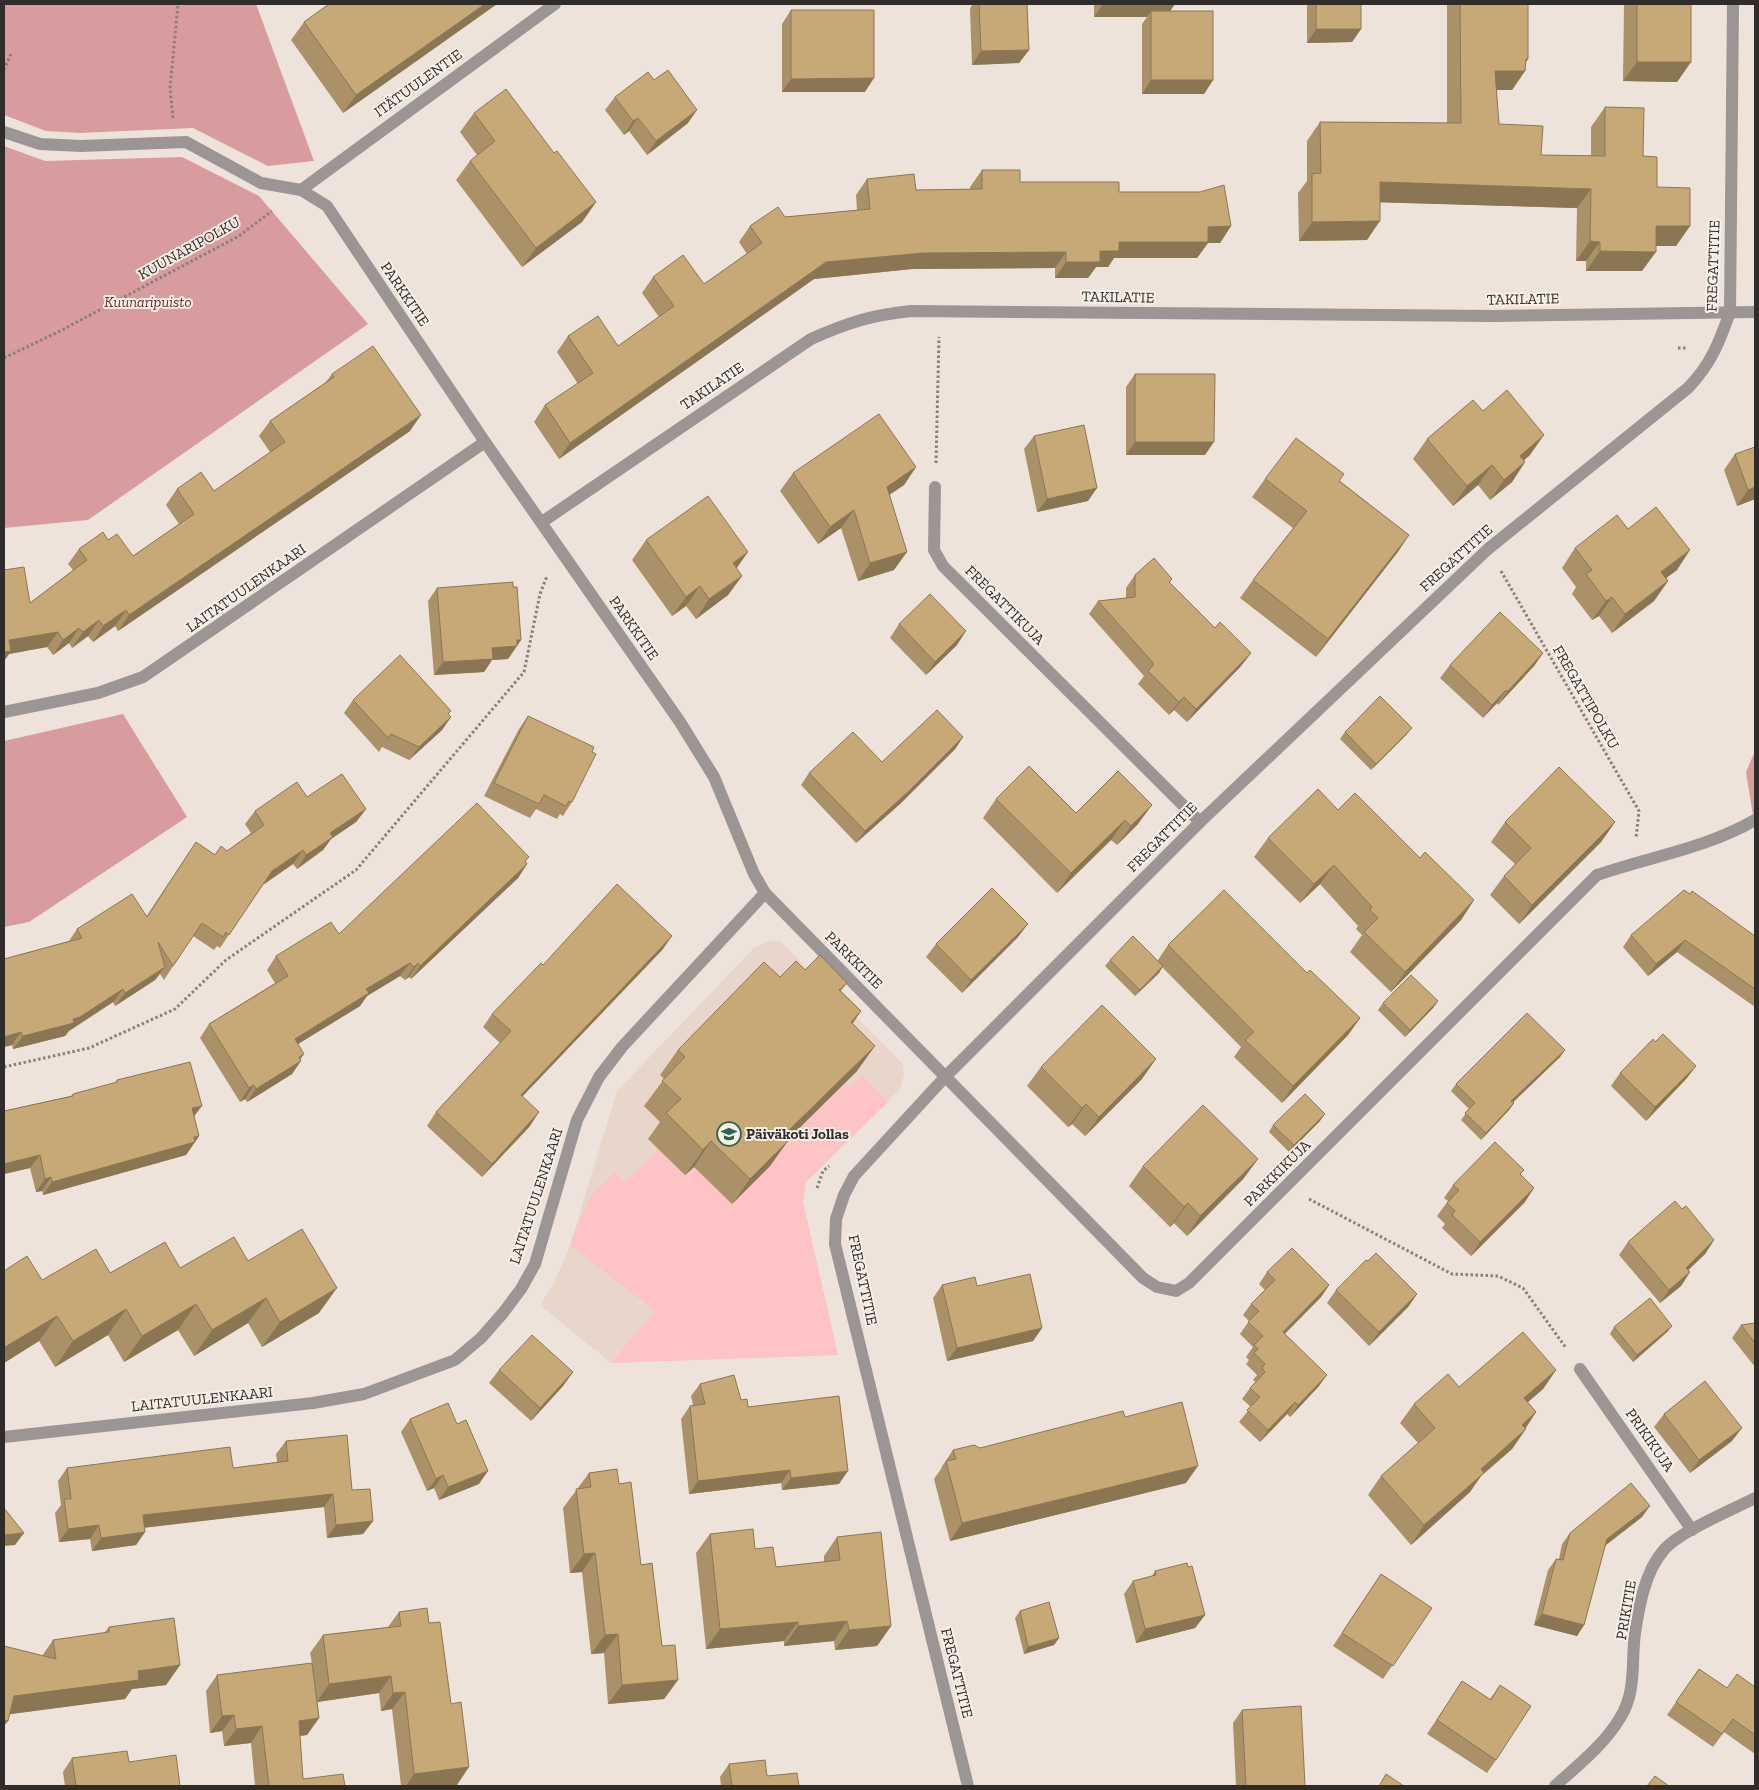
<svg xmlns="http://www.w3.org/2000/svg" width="1759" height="1790" viewBox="0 0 1759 1790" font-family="'Zilla Slab',serif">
  <rect width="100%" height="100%" fill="#eee3db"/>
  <path fill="#e7d6c9" d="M779,940L902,1063L904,1074L900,1089L806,1182L803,1202L838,1355L611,1363L540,1305L554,1283L570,1245L617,1091L754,948L765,942Z"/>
  <path fill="#fdc3c5" d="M785,1070L822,1107L846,1083L851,1088L862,1076L888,1102L806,1182L803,1202L838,1355L611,1363L655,1311L570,1245L590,1196L615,1173L625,1182L659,1149L685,1175L720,1141L732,1204L769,1166Z"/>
  <g fill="#d89b9e">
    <path d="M4,4H256L314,161L268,166L193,128L80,133L46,131L4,115Z"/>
    <path d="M4,146L45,161L182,157L259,196L368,324L88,520L4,528Z"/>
    <path d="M123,714L187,817L29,922L4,927V741Z"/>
    <path d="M1755,751V828L1746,772Z"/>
  </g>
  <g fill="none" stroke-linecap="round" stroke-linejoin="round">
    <g stroke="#87807a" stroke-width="3" stroke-dasharray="2.5 2.5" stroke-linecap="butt">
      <path d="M4,70L11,54"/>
      <path d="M173,118L170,88L178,4"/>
      <path d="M1678,348H1688"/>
      <path d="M4,358L60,331L239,236L272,211"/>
      <path d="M936,463L939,337"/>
      <path d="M1501,571L1639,811L1636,838"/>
      <path d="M4,1067L89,1048L175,1009L226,960L356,870L524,672L540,594L547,576"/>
      <path d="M817,1188L823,1171L829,1166"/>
      <path d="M1309,1199L1452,1274L1498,1276L1523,1288L1566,1348"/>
    </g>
    <g stroke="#9b9593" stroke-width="12">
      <path d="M4,132L40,144L81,146L186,142L261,183L301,190L327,206L485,442L680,722L714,777L754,874L765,893L1143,1278L1157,1287L1176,1291L1189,1283L1597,875C1649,857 1707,848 1755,820"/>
      <path d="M301,190L555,4"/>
      <path d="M935,487L934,550L943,566L1200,822"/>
      <path d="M542,522L811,339C847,323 871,315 911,311L1494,316L1755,312"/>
      <path d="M4,712L98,693L143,677L485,442"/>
      <path d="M1580,1369L1692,1530"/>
      <path d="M4,1437L313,1403L364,1394L455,1360L481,1338L503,1313L521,1289L535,1264L577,1120L599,1077L622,1047L765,893"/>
      <path d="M968,1786L835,1244L836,1219L844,1195L854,1176L946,1076L1200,822L1488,549L1688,388C1711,364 1719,343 1730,312L1733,4"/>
      <path d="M1555,1786C1578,1765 1604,1745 1620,1718C1637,1691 1631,1662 1635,1633C1639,1606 1645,1572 1663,1551C1678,1532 1732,1510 1755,1498"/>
    </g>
  </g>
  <g fill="#ab9167">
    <path d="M329,4H497L343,113L291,40L304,22Z"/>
    <path d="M973,4H1027L1029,50L1019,63L972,65L970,8Z"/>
    <path d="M1094,4H1175L1170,11L1213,80L1204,94H1142V24L1147,17H1094Z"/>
    <path d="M1307,4H1361V29L1352,42L1307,43Z"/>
    <path d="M1447,4H1528V59L1526,62L1525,71L1512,90H1496L1499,124L1541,155L1591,156V127L1605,107L1643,156L1657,187L1690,226L1676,246H1656L1642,271H1586V261H1576L1577,208L1380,202L1367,240L1299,241L1298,193L1307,181V141L1320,122L1447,123Z"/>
    <path d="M1624,4H1691V62L1677,82L1623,81Z"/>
    <path d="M791,10L865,92H782V24Z"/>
    <path d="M615,97L688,123L647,155L629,131L624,135L605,110Z"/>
    <path d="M474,113L554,153L596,202L582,222L522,267L456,180L470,161L477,155L460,132Z"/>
    <path d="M982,170L1020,182L1119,192L1231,226L1220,243H1208L1197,258H1114L1108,267H1096L1088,278H1055V268L912,269L814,279L559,459L534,422L545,405L578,384L557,352L568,336L618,346L659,317L642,293L653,277L704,284L747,254L739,242L750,226L785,217L857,210L856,195L867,179L916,190L970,189V187Z"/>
    <path d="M332,374L410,431L118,631L115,626L93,642L88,636L72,648L69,643L53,655L47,647L9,654L4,661V570L30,603L73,570L68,564L79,549L108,540L133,556L179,524L166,505L177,489L214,491L270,452L259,436L270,421L326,382Z"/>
    <path d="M1135,374L1205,455H1126V387Z"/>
    <path d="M1483,411L1530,455L1524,460L1525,462L1512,482L1490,500L1478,485L1453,506L1413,459L1427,439Z"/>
    <path d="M1034,436L1088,501L1037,512L1024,449Z"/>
    <path d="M1735,454L1755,499L1737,506L1724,470Z"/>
    <path d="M916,467L904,485L889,495L894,570L858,581L841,528L818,544L780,491L793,473Z"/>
    <path d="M1265,479L1340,481L1409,535L1397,553L1316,657L1240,598L1253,580L1293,528L1252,497Z"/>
    <path d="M1628,529L1677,570L1666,578L1668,581L1654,601L1612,633L1599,616L1592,620L1572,594L1576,587L1562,568L1575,548Z"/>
    <path d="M646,540L736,568L742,576L728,595L696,619L686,606L672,616L632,560Z"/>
    <path d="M1135,575L1169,583L1215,628L1251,653L1241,666L1187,722L1174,710L1169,715L1138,684L1144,676L1089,614L1098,601L1126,598V588Z"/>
    <path d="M437,588L521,640L508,659L492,660L484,672L434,675L428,601Z"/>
    <path d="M899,624L957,645L926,675L890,638Z"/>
    <path d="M1543,653L1534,666L1498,705L1497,703L1483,718L1440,678L1450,665Z"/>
    <path d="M353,700L448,714L451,717L442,730L409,760L382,747L379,752L344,713Z"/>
    <path d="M528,716L592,752L572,802L563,816L560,814L557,819L536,809L530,818L484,796L519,729Z"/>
    <path d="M1345,732L1407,734L1371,770L1340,739Z"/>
    <path d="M963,737L955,749L901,803L856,843L801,785L809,773L882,762Z"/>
    <path d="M1118,771L1138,824L1117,845L1111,840L1057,893L983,818L996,799L1076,813Z"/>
    <path d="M307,797L366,809L356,822L331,839L323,850L297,869L293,864L263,884L220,948L217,946L214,950L193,936L164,980L160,974L155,980L115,1006L113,1002L69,1031L65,1036L13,1049L12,1045L4,1047V959L69,941L77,929L146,917L196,842L215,855L227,851L251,833L245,824L255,811Z"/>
    <path d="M1338,810L1420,858L1474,900L1461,920L1391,992L1350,952L1362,935L1356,929L1358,926L1320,884L1300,903L1254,857L1268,838Z"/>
    <path d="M1505,822H1615L1601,842L1519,924L1490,895L1504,876L1515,864L1491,842Z"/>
    <path d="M526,862L527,864L518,878L411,979L409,977L405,980L400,976L367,996L360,1006L298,1044L300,1059L292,1074L247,1102L245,1099L240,1102L200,1038L209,1024L275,983L267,970L276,956L339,934Z"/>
    <path d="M1631,935L1755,936V1007L1677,952L1648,976L1623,947Z"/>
    <path d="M1018,937L962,993L926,957L936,944Z"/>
    <path d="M1168,945L1307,973L1360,1018L1348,1035L1282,1103L1234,1057L1241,1047L1162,967L1159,973L1135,996L1105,966L1110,960H1158Z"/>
    <path d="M663,949L522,1097L530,1126L482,1177L427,1126L436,1112L500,1043L483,1027L492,1014L543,965Z"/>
    <path d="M805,970L847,983L841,991L861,1011L853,1023L857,1071L787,1140L770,1166L732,1204L694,1167L685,1175L648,1139L660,1122L644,1106L664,1079L660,1075L678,1050L780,977Z"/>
    <path d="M1438,1001L1433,1008L1405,1037L1378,1010L1383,1003Z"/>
    <path d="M1655,1042L1696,1066L1686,1079L1646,1121L1611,1086L1620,1073Z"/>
    <path d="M1565,1050L1560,1057L1513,1102L1514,1103L1509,1110L1481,1140L1461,1120L1469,1109L1451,1091L1456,1084Z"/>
    <path d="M1041,1067L1142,1079L1085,1136L1072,1124L1068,1127L1027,1086Z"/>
    <path d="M117,1080L194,1117L199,1136L186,1155L43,1195L42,1191L36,1192L30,1168L4,1174V1111L71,1096L73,1094L115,1083Z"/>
    <path d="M1320,1121L1289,1152L1269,1132L1273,1125Z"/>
    <path d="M1143,1166L1244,1178L1187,1236L1174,1223L1170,1227L1129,1186Z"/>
    <path d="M1520,1175L1525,1202L1471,1256L1442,1228L1445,1224L1437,1216L1448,1201L1444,1198L1453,1185Z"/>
    <path d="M1682,1209L1714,1240L1705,1254L1688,1270L1690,1272L1681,1286L1660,1303L1619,1255L1628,1242Z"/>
    <path d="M248,1261L319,1313L262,1347L248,1323L194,1356L178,1330L124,1362L108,1335L55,1367L39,1341L4,1363V1271L42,1280L110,1273L180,1268Z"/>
    <path d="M1267,1272L1329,1285L1321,1297L1285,1334L1319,1386L1290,1417L1287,1414L1260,1442L1239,1422L1251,1407L1242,1399L1250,1388L1256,1382L1253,1380L1257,1375L1246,1364L1249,1360L1246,1357L1253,1347L1240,1334L1249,1321L1243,1315L1251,1304L1265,1290L1259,1284Z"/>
    <path d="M942,1285L977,1286L1042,1328L1033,1341L947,1361L933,1298Z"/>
    <path d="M1336,1290L1417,1294L1408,1307L1369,1346L1327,1303Z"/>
    <path d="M1755,1323V1367L1732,1338L1741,1325Z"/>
    <path d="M1672,1326L1667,1332L1633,1362L1610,1334L1614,1327Z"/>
    <path d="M499,1370L573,1372L563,1386L531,1421L489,1383Z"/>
    <path d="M1556,1370L1543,1389L1527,1402L1536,1412L1512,1449L1481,1476L1470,1492L1411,1545L1368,1495L1381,1476L1418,1443L1400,1423L1414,1404L1459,1387Z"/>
    <path d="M700,1384L741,1400L839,1484L782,1490L781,1483L689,1494L681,1419L690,1406L693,1405L691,1396Z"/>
    <path d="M1664,1414L1732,1441L1690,1473L1654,1427Z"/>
    <path d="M1125,1417L1186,1483L950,1541L934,1479L941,1469V1468L953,1450L980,1448Z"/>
    <path d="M410,1419L479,1484L439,1500L434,1488L427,1491L401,1432Z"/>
    <path d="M286,1441L352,1490L373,1521L363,1534L327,1538L324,1507L145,1527V1532L136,1545L92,1551L90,1539L59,1542L55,1513L61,1505L58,1481L67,1468H233L277,1462L276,1454Z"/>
    <path d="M589,1473L619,1484L662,1646L678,1680L664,1699L608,1704L604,1653L591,1654L582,1572L570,1573L563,1508Z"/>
    <path d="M1642,1517L1605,1546L1584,1625L1577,1636L1534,1625L1548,1570L1556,1559H1559L1562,1544L1570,1533Z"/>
    <path d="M710,1534L755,1549L776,1567L824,1562V1556L837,1537L891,1626L877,1646L835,1650L834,1641L784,1646V1641L706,1649L696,1553Z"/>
    <path d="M1155,1571L1205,1615L1195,1628L1136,1643L1124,1594L1133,1581L1152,1576Z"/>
    <path d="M1381,1574L1432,1608L1383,1679L1333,1646Z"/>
    <path d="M1020,1611L1059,1638L1054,1645L1024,1654L1015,1618Z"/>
    <path d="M399,1612L429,1623L457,1785L446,1786H401L392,1709L381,1711L379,1693L317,1702L319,1718L307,1735L300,1736L303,1779L345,1786H255L251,1743L224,1746L222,1731L210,1733L206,1691L217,1675L312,1663L310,1653L323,1635L388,1627Z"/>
    <path d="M109,1627L180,1665L166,1685L132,1689L125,1699L9,1714L4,1646L42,1656L53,1640L104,1633Z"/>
    <path d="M1699,1669L1727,1688L1755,1687V1754L1724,1732L1713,1747L1667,1715Z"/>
    <path d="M1462,1681L1490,1699L1500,1685L1496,1760L1487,1773L1427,1734Z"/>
    <path d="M1242,1710L1305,1786H1236L1233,1723Z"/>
    <path d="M72,1758L129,1762L180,1786H65L63,1772Z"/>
    <path d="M729,1764L799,1786H721L720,1777Z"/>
  </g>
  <g fill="#8b7654">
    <path d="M484,4H497L343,113L356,95Z"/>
    <path d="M1103,4H1175L1166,17L1151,11L1147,17H1094Z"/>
    <path d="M1316,29H1361L1352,42L1307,43Z"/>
    <path d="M1029,50L1019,63L972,65L981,51Z"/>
    <path d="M1526,59H1528L1520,71H1525L1512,90H1481L1495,71Z"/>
    <path d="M1637,62H1691L1677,82L1623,81Z"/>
    <path d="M874,78L865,92H782L791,79Z"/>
    <path d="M1151,80H1213L1204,94H1142Z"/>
    <path d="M697,110L688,123L647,155L656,141Z"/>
    <path d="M638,118L629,131L624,135L633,121Z"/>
    <path d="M1380,182L1591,189L1577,208L1367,202Z"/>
    <path d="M596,202L582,222L522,267L536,248Z"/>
    <path d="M1380,221L1367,240L1299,241L1312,222Z"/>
    <path d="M1231,226L1220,243H1208L1197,258H1114L1108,267H1096L1088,278H1055L1066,262L1100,251L1119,242L1208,227Z"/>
    <path d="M1656,226H1690L1676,246H1642Z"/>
    <path d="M1590,241L1600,242L1586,261H1576Z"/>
    <path d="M1600,251L1656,252L1642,271H1586Z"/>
    <path d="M1066,252L1055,268L912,269L814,279L559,459L570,443L826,262L923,253Z"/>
    <path d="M421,415L410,431L118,631L129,615Z"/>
    <path d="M1544,435L1530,455L1506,476L1520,456Z"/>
    <path d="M1135,442H1214L1205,455H1126Z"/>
    <path d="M1525,462L1512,482L1490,500L1504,480Z"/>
    <path d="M1492,465L1478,485L1453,506L1467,486Z"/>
    <path d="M916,467L904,485L874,505L887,487Z"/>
    <path d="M1755,487V499L1737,506L1748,490Z"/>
    <path d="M1097,488L1088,501L1037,512L1047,499Z"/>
    <path d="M854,510L841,528L818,544L830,527Z"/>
    <path d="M1409,535L1397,553L1316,657L1328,639Z"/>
    <path d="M1690,550L1677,570L1647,592L1661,572Z"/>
    <path d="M748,552L734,572L733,563Z"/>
    <path d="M907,552L894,570L858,581L870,563Z"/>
    <path d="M742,576L728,595L696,619L709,599Z"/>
    <path d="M1668,581L1654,601L1612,633L1625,614Z"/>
    <path d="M700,586L686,606L672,616L686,597Z"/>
    <path d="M1612,597L1599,616L1592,620L1606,601Z"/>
    <path d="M126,610L115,626L93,642L103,626Z"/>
    <path d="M99,620L88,636L72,648L83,632Z"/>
    <path d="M79,628L69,643L53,655L63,640Z"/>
    <path d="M966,631L957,645L926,675L935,662Z"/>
    <path d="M58,632L47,647L9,654L4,661V648L9,640Z"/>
    <path d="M517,640H521L508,659L492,660L484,672L434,675L443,662Z"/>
    <path d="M1251,653L1241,666L1187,722L1196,709Z"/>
    <path d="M1543,653L1534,666L1498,705L1507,692Z"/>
    <path d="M1506,690L1497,703L1483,718L1492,705Z"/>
    <path d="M1184,697L1174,710L1169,715L1179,702Z"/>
    <path d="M451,717L442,730L409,760L419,747Z"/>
    <path d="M1412,728L1407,734L1371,770L1376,764Z"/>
    <path d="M963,737L955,749L901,803L856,843L865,831Z"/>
    <path d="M1152,805L1138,824L1117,845L1131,826Z"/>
    <path d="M366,809L356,822L331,839L323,850L297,869L306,855L330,833Z"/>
    <path d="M1125,820L1111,840L1057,893L1071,873Z"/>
    <path d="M1615,822L1601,842L1519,924L1532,905Z"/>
    <path d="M303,850L293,864L263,885L272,871Z"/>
    <path d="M527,864L518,878L411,979L420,966Z"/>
    <path d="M1334,865L1320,884L1300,903L1314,884Z"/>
    <path d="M1474,900L1461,920L1391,992L1405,972Z"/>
    <path d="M1028,924L1018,937L962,993L971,980Z"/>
    <path d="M672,936L663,949L511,1108L521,1095Z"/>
    <path d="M1685,940L1677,952L1648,976L1656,964Z"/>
    <path d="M410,963L400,976L367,996L360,1006L285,1052L295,1039L366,989Z"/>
    <path d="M418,963L409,977L405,980L414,967Z"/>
    <path d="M1163,966L1159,973L1135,996L1140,990Z"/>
    <path d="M165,967L155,980L115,1006L125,993Z"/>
    <path d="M123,989L113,1002L69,1031L65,1036L13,1049L23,1036L73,1019Z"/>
    <path d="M1438,1001L1433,1008L1405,1037L1410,1030Z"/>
    <path d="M861,1011L843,1037L851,1022Z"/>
    <path d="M1360,1018L1348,1035L1282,1103L1293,1086Z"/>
    <path d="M21,1032L12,1045L4,1047V1037Z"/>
    <path d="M875,1046L857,1071L765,1162L783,1136Z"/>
    <path d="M1565,1050L1560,1057L1507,1108L1511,1101Z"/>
    <path d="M304,1054L297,1064L301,1061L292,1074L247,1102L256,1089Z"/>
    <path d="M1156,1059L1142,1079L1085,1136L1099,1117Z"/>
    <path d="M1696,1066L1686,1079L1646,1121L1655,1107Z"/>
    <path d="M254,1085L245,1099L240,1102L249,1088Z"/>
    <path d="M1514,1103L1509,1110L1481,1140L1486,1133Z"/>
    <path d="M1086,1104L1072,1124L1068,1127L1082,1108Z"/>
    <path d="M202,1106L192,1119V1108Z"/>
    <path d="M539,1112L530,1126L482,1177L492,1164Z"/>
    <path d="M1325,1114L1320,1121L1289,1152L1294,1145Z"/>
    <path d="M199,1136L186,1155L43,1195L52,1182Z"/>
    <path d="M711,1141L694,1167L685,1175L703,1150Z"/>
    <path d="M788,1141L770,1166L732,1204L750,1179Z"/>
    <path d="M40,1155L30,1168L4,1174V1164Z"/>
    <path d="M1258,1159L1244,1178L1187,1236L1200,1216Z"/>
    <path d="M51,1177L42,1191L36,1192L45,1179Z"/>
    <path d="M1534,1188L1525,1202L1471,1256L1480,1242Z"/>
    <path d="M1188,1203L1174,1223L1170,1227L1184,1207Z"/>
    <path d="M1714,1240L1705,1254L1677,1281L1686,1268Z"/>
    <path d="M1690,1272L1681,1286L1660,1303L1669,1290Z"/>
    <path d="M1329,1285L1321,1297L1275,1343L1283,1332Z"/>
    <path d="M337,1288L319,1313L262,1347L280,1322Z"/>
    <path d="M1417,1294L1408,1307L1369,1346L1379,1332Z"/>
    <path d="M266,1298L248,1323L194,1356L212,1330Z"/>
    <path d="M196,1304L178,1330L124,1362L142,1336Z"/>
    <path d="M126,1309L108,1335L55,1367L73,1341Z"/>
    <path d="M57,1316L39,1341L4,1363V1349L5,1347Z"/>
    <path d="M1672,1326L1667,1332L1633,1362L1637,1355Z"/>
    <path d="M1042,1328L1033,1341L947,1361L957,1348Z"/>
    <path d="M1556,1370L1543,1389L1510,1418L1524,1398Z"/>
    <path d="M573,1372L563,1386L531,1421L540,1408Z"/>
    <path d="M1327,1375L1319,1386L1290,1417L1298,1405Z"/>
    <path d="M1295,1402L1287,1414L1260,1442L1268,1430Z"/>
    <path d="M1536,1412L1523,1432L1522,1425Z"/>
    <path d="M1742,1428L1732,1441L1690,1473L1699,1460Z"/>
    <path d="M1526,1429L1512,1449L1481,1476L1470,1492L1411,1545L1424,1525L1481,1469Z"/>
    <path d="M1198,1466L1186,1483L950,1541L962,1523Z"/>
    <path d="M790,1470L781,1483L689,1494L698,1481Z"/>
    <path d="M488,1471L479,1484L439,1500L448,1487Z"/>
    <path d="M848,1471L839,1484L782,1490L791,1478Z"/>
    <path d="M443,1475L434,1488L427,1491L436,1479Z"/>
    <path d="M333,1494L324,1507L134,1529L143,1515Z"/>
    <path d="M1650,1506L1642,1517L1599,1550L1607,1539Z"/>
    <path d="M373,1521L363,1534L327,1538L336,1525Z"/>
    <path d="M99,1525L90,1539L59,1542L68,1529Z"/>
    <path d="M145,1532L136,1545L92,1551L101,1538Z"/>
    <path d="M24,1533L15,1545L4,1546V1535Z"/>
    <path d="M595,1553L582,1572L570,1573L584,1554Z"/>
    <path d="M1542,1614L1584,1625L1577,1636L1534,1625Z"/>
    <path d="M1205,1615L1195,1628L1136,1643L1145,1629Z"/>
    <path d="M847,1621L834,1641L784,1646L798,1626Z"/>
    <path d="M798,1622L784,1641L706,1649L720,1629Z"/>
    <path d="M891,1626L877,1646L835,1650L849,1630Z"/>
    <path d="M618,1634L604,1653L591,1654L605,1635Z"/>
    <path d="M1059,1638L1054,1645L1024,1654L1028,1647Z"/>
    <path d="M180,1665L166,1685L132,1689L125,1699L4,1715L14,1696L138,1671Z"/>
    <path d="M391,1676L379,1693L317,1702L329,1684Z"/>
    <path d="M678,1680L664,1699L608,1704L622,1685Z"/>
    <path d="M405,1692L392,1709L381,1711L393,1693Z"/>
    <path d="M234,1715L222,1731L210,1733L222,1716Z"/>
    <path d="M319,1718L307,1735L288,1737L299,1721Z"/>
    <path d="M4,1720L8,1721L4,1726Z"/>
    <path d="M262,1726L251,1743L224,1746L236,1729Z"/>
    <path d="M469,1767L457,1785L446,1786H406L414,1774Z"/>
  </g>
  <g fill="#c7a978" stroke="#8b7654">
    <path d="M329,4H485L356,95L304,22Z"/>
    <path d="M979,4H1027L1029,50L981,51Z"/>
    <rect x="1316" y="4" width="45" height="25"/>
    <path d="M1460,4H1528V59H1526L1525,71H1495L1499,124L1543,126L1541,155L1605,156V107L1644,108L1643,156L1657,157V187L1690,188V226H1656V252L1600,251V242L1590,241L1591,189L1380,182V221L1312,222V174L1321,173L1320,122L1461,123Z"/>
    <rect x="1637" y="4" width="54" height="58"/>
    <path d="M791,10H874V78L791,79Z"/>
    <rect x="1151" y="11" width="62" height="69"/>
    <path d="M668,70L697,110L656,141L638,118L633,121L615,97L648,72L654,80Z"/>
    <path d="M506,89L554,153L557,151L596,202L536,248L470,161L495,141L474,113Z"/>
    <path d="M982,170H1020V182H1119V192H1200L1224,185L1231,226L1208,227V242H1119V251H1100V262H1066V252L923,253L826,262L570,443L545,405L593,373L568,336L598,316L618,346L674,306L653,277L683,255L704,284L762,243L750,226L778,207L785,217L870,209L867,179L914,174L916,190L982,189Z"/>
    <path d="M373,346L421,415L129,615L126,610L103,626L99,620L83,632L79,628L63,640L58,632L9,640L11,651L4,652V570L24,567L30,603L87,560L79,549L103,532L108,540L117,534L133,556L194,514L177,489L201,472L214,491L285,442L270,421L334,377L332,374Z"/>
    <path d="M1135,374H1215L1214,442H1135Z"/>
    <path d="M1507,390L1544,435L1520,456L1525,462L1504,480L1492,465L1467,486L1427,439L1473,400L1483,411Z"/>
    <path d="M879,414L916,467L887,487L907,552L870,563L854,510L830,527L793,473Z"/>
    <path d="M1084,425L1097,488L1047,499L1034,436Z"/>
    <path d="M1296,438L1344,474L1339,481L1409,535L1328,639L1253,580L1307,511L1265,479Z"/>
    <path d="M1755,447V487L1748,490L1735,454Z"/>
    <path d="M708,496L748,552L733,563L742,576L709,599L700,586L686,597L646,540Z"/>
    <path d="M1656,507L1690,550L1661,572L1668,581L1625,614L1612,597L1606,601L1586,574L1592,570L1575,548L1617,515L1628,529Z"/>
    <path d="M1154,558L1172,579L1169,582L1215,628L1220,622L1251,653L1196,709L1184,697L1179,702L1148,671L1154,664L1098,601L1135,597V575Z"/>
    <path d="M513,582V587H517L521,640H517V646L492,648L493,659L443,662L437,588Z"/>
    <path d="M930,594L966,631L935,662L899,624Z"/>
    <path d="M1500,612L1543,653L1507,692L1506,690L1492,705L1450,665Z"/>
    <path d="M400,655L451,711L448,714L451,717L419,747L391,734L388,738L353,700Z"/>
    <path d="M1380,696L1412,728L1376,764L1345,732Z"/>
    <path d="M937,710L963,737L909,791L865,831L809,773L853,732L882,762Z"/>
    <path d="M528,716L594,747L592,752L596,754L572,802L569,801L566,806L544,795L539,804L494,783Z"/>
    <path d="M1029,766L1076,813L1118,771L1152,805L1131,826L1125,820L1071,873L996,799Z"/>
    <path d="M1559,767L1615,822L1532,905L1504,876L1531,848L1505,822Z"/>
    <path d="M342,774L366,809L330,833L333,837L306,855L303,850L272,871L229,935L226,932L223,937L202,923L173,966L158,942L165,967L125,993L123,989L80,1017L73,1019L74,1023L23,1036L21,1032L4,1037V959L82,938L77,929L132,894L147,917L196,842L215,855L221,846L227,851L264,825L255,811L297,782L307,797Z"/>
    <path d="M1318,789L1338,810L1355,793L1420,858L1425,852L1474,900L1405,972L1364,932L1378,918L1370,910L1372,907L1334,865L1314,884L1268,838Z"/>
    <path d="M477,803L529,857L525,861L527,864L420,966L418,963L414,967L410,963L366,989L369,993L295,1039L304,1054L299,1057L301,1061L256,1089L254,1085L249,1088L209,1024L288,976L276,956L331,922L339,934Z"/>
    <path d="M617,884L672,936L521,1095L539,1112L492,1164L436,1112L511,1031L492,1014L541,963L543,965Z"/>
    <path d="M992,888L1028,924L971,980L936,944Z"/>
    <path d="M1224,890L1307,973L1310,970L1360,1018L1293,1086L1245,1040L1254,1032L1168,945Z"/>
    <path d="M1684,890L1690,894L1692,891L1755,936V989L1685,940L1656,964L1631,935Z"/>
    <path d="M1133,936L1163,966L1140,990L1110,960Z"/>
    <path d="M820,955L847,983L839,990L861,1011L851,1022L875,1046L783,1136L788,1141L750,1179L711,1141L703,1150L666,1113L681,1099L662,1081L685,1057L678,1050L764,962L780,977L796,961L805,970Z"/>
    <path d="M1411,975L1438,1001L1410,1030L1383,1003Z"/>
    <path d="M1102,1005L1156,1059L1099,1117L1086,1104L1082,1108L1041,1067Z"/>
    <path d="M1527,1013L1565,1050L1511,1101L1514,1103L1486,1133L1465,1113L1475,1103L1456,1084Z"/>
    <path d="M1663,1034L1696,1066L1655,1107L1620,1073L1653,1039L1655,1042Z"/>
    <path d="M190,1062L202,1106L192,1108L199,1136L194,1137L195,1142L52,1182L51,1177L45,1179L40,1155L4,1164V1111L73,1096V1094L117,1082V1080Z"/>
    <path d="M1305,1094L1325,1114L1294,1145L1273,1125Z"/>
    <path d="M1203,1105L1258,1159L1200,1216L1188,1203L1184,1207L1143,1166Z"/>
    <path d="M1495,1142L1524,1170L1520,1174L1534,1188L1480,1242L1452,1215L1455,1211L1447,1203L1459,1190L1453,1185Z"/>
    <path d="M1675,1201L1682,1209L1686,1206L1714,1240L1686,1268L1690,1272L1669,1290L1628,1242Z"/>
    <path d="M302,1229L337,1288L280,1322L266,1298L212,1330L196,1304L142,1336L126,1309L73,1341L57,1316L5,1347L4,1344V1271L27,1256L42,1280L96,1249L110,1273L165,1242L180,1268L234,1237L248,1261Z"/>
    <path d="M1292,1248L1329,1285L1283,1332L1327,1375L1298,1405L1295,1402L1268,1430L1247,1410L1260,1397L1250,1388L1265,1372L1262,1368L1265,1364L1254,1353L1258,1349L1254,1345L1263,1336L1248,1322L1259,1311L1251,1304L1275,1280L1267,1272Z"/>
    <path d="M1376,1253L1417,1294L1379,1332L1336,1290L1366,1260L1368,1261Z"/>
    <path d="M1030,1274L1042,1328L957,1348L942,1285L975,1277L977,1286Z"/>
    <path d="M1650,1298L1672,1326L1637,1355L1614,1327Z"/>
    <path d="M1755,1323V1343L1741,1325Z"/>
    <path d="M1523,1332L1556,1370L1524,1398L1536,1412L1522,1425L1526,1429L1481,1469L1484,1473L1424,1525L1381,1476L1435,1428L1414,1404L1448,1374L1459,1387Z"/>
    <path d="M532,1335L573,1372L540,1408L499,1370Z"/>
    <path d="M734,1375L741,1400L747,1399L748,1407L839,1396L848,1471L791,1478L790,1470L698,1481L690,1406L705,1404L700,1384Z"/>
    <path d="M1705,1381L1742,1428L1699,1460L1664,1414Z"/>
    <path d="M1182,1402L1198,1466L962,1523L946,1461L956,1459L953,1450L974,1445L980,1448L1123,1411L1125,1417Z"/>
    <path d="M448,1403L457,1424L466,1420L488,1471L448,1487L443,1475L436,1479L410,1419Z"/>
    <path d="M347,1435L352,1490L370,1489L373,1521L336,1525L333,1494L143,1515L145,1532L101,1538L99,1525L68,1529L64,1499H71L67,1468L230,1447L233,1468L288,1461L286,1441Z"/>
    <path d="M617,1469L619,1484L631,1482L641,1565L652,1563L662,1646L675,1645L678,1680L622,1685L618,1634L605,1635L595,1553L584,1554L576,1489L591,1487L589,1473Z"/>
    <path d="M1631,1483L1650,1506L1607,1539L1584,1625L1542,1614L1556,1559L1563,1560L1570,1533Z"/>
    <path d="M4,1508L24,1533L4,1535Z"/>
    <path d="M753,1529L755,1549L773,1547L776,1567L840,1560L837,1537L881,1532L891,1626L849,1630L847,1621L798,1626V1622L720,1629L710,1534Z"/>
    <path d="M1187,1563L1188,1567L1192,1566L1205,1615L1145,1629L1133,1581L1156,1575L1155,1571Z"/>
    <path d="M1381,1574L1432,1608L1393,1666L1342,1633Z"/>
    <path d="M1049,1602L1059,1638L1028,1647L1020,1611Z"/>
    <path d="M427,1608L429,1623L440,1622L451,1704L461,1702L469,1767L414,1774L405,1692L393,1693L391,1676L329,1684L323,1635L401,1626L399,1612Z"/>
    <path d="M174,1618L180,1665L138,1671L139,1680L14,1696L8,1721L4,1720V1646L56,1659L53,1640L109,1632V1627Z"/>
    <path d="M312,1663L319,1718L299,1721L303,1779L343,1774L345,1786H269L262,1726L236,1729L234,1715L222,1716L217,1675Z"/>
    <path d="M1699,1669L1727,1688L1737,1674L1755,1687V1735L1733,1719L1722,1734L1676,1702Z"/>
    <path d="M1462,1681L1491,1700L1500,1685L1531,1706L1496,1760L1437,1720Z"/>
    <path d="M1301,1706L1305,1786H1246L1242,1710Z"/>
    <path d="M127,1751L129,1762L176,1755L180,1786H76L72,1758Z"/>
    <path d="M765,1760L767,1776L797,1773L799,1786H732L729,1764Z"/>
    <path d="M1386,1774L1404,1786H1379Z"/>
    <path d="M1655,1776L1669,1786H1647Z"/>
  </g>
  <defs>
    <g id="school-ring" transform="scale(1.25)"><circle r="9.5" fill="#fbf0e8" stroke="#2b654e" stroke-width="1.5"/><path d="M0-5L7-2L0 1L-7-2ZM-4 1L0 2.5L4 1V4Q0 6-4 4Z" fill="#2b654e"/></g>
  </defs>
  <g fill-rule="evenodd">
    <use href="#school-ring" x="729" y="1134"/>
  </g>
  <g text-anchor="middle" stroke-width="4" stroke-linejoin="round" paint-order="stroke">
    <g font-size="15" fill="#302c29" stroke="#fbf0e8">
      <text transform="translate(418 83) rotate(-36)" y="5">ITÄTUULENTIE</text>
      <text transform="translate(189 248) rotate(-29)" y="5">KUUNARIPOLKU</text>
      <text transform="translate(1713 266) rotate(-88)" y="5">FREGATTITIE</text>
      <text transform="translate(405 294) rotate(56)" y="5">PARKKITIE</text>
      <text transform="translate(1118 297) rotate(1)" y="5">TAKILATIE</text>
      <text transform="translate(1523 299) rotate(-1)" y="5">TAKILATIE</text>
      <text transform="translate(712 386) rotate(-34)" y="5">TAKILATIE</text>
      <text transform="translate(1456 558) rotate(-42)" y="5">FREGATTITIE</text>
      <text transform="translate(246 588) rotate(-35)" y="5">LAITATUULENKAARI</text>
      <text transform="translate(1005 605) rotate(45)" y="5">FREGATTIKUJA</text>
      <text transform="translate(634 628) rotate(55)" y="5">PARKKITIE</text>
      <text transform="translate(1586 697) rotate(60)" y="5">FREGATTIPOLKU</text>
      <text transform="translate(1162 837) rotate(-45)" y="5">FREGATTITIE</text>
      <text transform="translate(854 960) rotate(45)" y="5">PARKKITIE</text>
      <text transform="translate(1277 1173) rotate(-45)" y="5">PARKKIKUJA</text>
      <text transform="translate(536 1196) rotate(-72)" y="5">LAITATUULENKAARI</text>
      <text transform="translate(863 1280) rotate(78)" y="5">FREGATTITIE</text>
      <text transform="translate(202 1399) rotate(-6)" y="5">LAITATUULENKAARI</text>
      <text transform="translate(1650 1440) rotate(55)" y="5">PRIKIKUJA</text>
      <text transform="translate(1626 1610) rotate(-80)" y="5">PRIKITIE</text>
      <text transform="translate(957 1673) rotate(76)" y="5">FREGATTITIE</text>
    </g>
    <g font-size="15" font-style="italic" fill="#6f262f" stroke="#fbf0e8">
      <text x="148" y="307">Kuunaripuisto</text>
    </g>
    <g font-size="15" font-weight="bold" fill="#302c29" stroke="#fbf0e8" text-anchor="start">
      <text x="746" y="1139">Päiväkoti Jollas</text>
    </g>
  </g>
  <rect width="1759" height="1790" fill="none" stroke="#302c29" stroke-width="10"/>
</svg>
